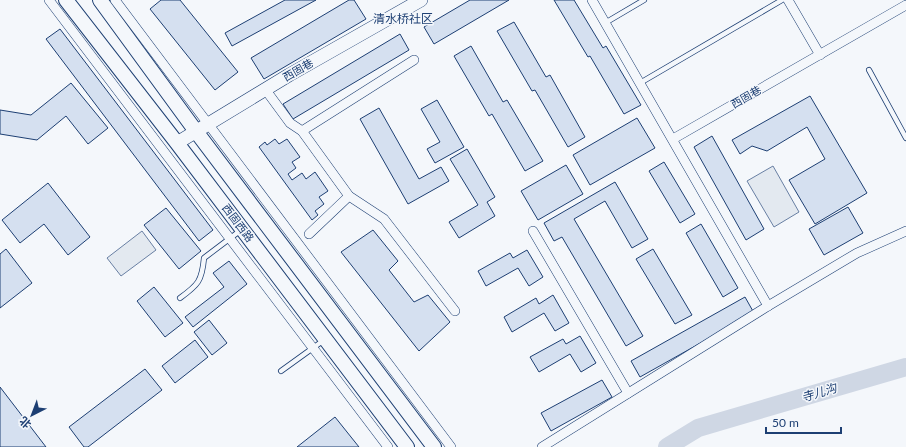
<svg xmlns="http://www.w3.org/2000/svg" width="906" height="447" viewBox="0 0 906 447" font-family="Lato,'Noto Sans SC',sans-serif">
  <rect width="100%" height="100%" fill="#f4f7fb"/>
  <g fill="#e3e9f0" stroke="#687fa3">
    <path d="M773,166L799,212L774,227L747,181Z"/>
    <path d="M142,231L156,250L121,276L107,258Z"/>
  </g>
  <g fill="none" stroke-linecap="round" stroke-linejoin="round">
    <path stroke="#cfd7e4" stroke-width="18" d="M667,447L698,428L906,367"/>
  </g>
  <g fill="#d5e0f0" stroke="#1d3f73">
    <path d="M161,0H180L238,72L215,90L150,9Z"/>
    <path d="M285,0H316L232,46L225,33Z"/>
    <path d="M349,0H354L366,19L264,79L251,58Z"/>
    <path d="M470,0H509L434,44L424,27Z"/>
    <path d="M554,0H574L603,48L606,46L641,105L624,114L590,56L588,57Z"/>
    <path d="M514,22L546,77L550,75L585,137L568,147L535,90L532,91L497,31Z"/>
    <path d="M60,29L213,230L199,241L46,39Z"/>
    <path d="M400,34L409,50L293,119L283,104Z"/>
    <path d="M471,46L503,102L507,100L543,161L525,171L492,114L489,116L454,56Z"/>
    <path d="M71,83L108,128L88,144L66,116L37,140L0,134V110L31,115Z"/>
    <path d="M810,96L867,193L815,224L789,180L825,159L807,127L767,151L752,146L740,154L732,140Z"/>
    <path d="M437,100L464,147L435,163L427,149L440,142L421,109Z"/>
    <path d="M379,108L419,179L441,167L449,181L408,204L360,119Z"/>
    <path d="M637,118L655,148L590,185L573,155Z"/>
    <path d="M712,136L764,229L746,240L694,147Z"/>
    <path d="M275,139L279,144L287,139L300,157L292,162L296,168L288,174L292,180L302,173L306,179L315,172L328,191L319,197L324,204L315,211L318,215L312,220L259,147L265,142L267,145Z"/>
    <path d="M467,149L495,197L487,202L495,216L459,238L449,222L478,205L450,159Z"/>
    <path d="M664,162L695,214L680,223L649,171Z"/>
    <path d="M566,165L583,194L538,220L521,191Z"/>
    <path d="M615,182L648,239L632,248L605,201L574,219L643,336L626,346L562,237L554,241L544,223Z"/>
    <path d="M48,183L90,237L68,255L44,224L20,243L2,220Z"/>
    <path d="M848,207L863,233L824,255L809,229Z"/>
    <path d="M166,208L201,251L179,269L144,225Z"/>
    <path d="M701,224L738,288L723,297L686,233Z"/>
    <path d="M373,230L398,261L389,270L414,302L428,295L450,322L419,351L341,252Z"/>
    <path d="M6,249L32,283L0,308V254Z"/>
    <path d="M653,249L692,315L675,324L636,259Z"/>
    <path d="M527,250L543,277L529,286L518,268L486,286L478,271L510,253L513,258Z"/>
    <path d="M229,261L247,284L193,327L185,317L224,287L213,273Z"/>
    <path d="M154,287L183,323L165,337L137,301Z"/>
    <path d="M553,295L569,323L555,331L544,313L512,332L504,317L536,298L539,304Z"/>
    <path d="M745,297L754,313L640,377L631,361Z"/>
    <path d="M209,320L227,343L212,355L194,332Z"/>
    <path d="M580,336L596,363L581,372L570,354L539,372L530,357L563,339L566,344Z"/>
    <path d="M195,340L208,357L175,383L162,366Z"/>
    <path d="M145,369L162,390L88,447H84L69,427Z"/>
    <path d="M602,380L612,397L551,431L541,413Z"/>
    <path d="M0,387L46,447H0Z"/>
    <path d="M335,417L359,447H297Z"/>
  </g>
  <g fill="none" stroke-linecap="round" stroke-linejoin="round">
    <g stroke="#1d3f73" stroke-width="6">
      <g id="lane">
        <path d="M605,23L644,0"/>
        <path d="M869,70L906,138"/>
        <path d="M640,83L782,0"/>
        <path d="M180,298C198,285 202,281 204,258L241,230"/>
        <path d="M281,371L324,340"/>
      </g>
    </g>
    <g stroke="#1d3f73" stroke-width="10">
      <g id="street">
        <path d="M49,0L388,447"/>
        <path d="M115,0L451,447"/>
        <path d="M592,0L768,306"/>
        <path d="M788,0L820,55"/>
        <path d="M265,89L290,123L302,131"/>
        <path d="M673,139L906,5"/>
        <path d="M349,196L302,131L414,60"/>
        <path d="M533,231L628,393"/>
        <path d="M309,234L349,196L384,219L455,311"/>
        <path d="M542,447L768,306L857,253L906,231"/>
      </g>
    </g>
    <g stroke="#1d3f73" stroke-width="14">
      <path id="secondary" d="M177,143L289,75L421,0"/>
    </g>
    <g stroke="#1d3f73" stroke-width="16">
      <g id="primary">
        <path d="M66,0L177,143L407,447"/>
        <path d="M100,0L195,130L434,447"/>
      </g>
    </g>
    <use href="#lane" stroke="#f4f7fb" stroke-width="4.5"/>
    <use href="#street" stroke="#f4f7fb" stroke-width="9"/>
    <use href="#secondary" stroke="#f4f7fb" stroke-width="13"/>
    <use href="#primary" stroke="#f4f7fb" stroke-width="14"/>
  </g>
  <g text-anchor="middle" stroke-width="3" stroke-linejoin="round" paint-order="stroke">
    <g font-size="11" fill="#1d3f73" stroke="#f4f7fb">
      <text transform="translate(298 70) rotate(-30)" y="4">西固巷</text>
      <text transform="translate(746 97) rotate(-30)" y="4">西固巷</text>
      <text transform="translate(238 223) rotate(53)" y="4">西固西路</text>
    </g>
    <g font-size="12" fill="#1d3f73" stroke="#f4f7fb">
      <text x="403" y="23">清水桥社区</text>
    </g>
    <g font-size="12" font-style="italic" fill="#1d3f73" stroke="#f4f7fb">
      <text transform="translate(819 393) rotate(-17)" y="4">寺儿沟</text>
    </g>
  </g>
  <g transform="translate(32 415) rotate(222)" stroke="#f4f7fb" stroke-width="3" paint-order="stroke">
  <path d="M0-3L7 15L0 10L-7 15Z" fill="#1d3f73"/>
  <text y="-6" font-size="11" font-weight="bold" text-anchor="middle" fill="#1d3f73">北</text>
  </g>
  <path d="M766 427v6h75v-6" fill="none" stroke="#1d3f73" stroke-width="2"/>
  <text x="772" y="427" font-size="12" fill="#1d3f73" stroke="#f4f7fb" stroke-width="3" paint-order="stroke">50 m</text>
</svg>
